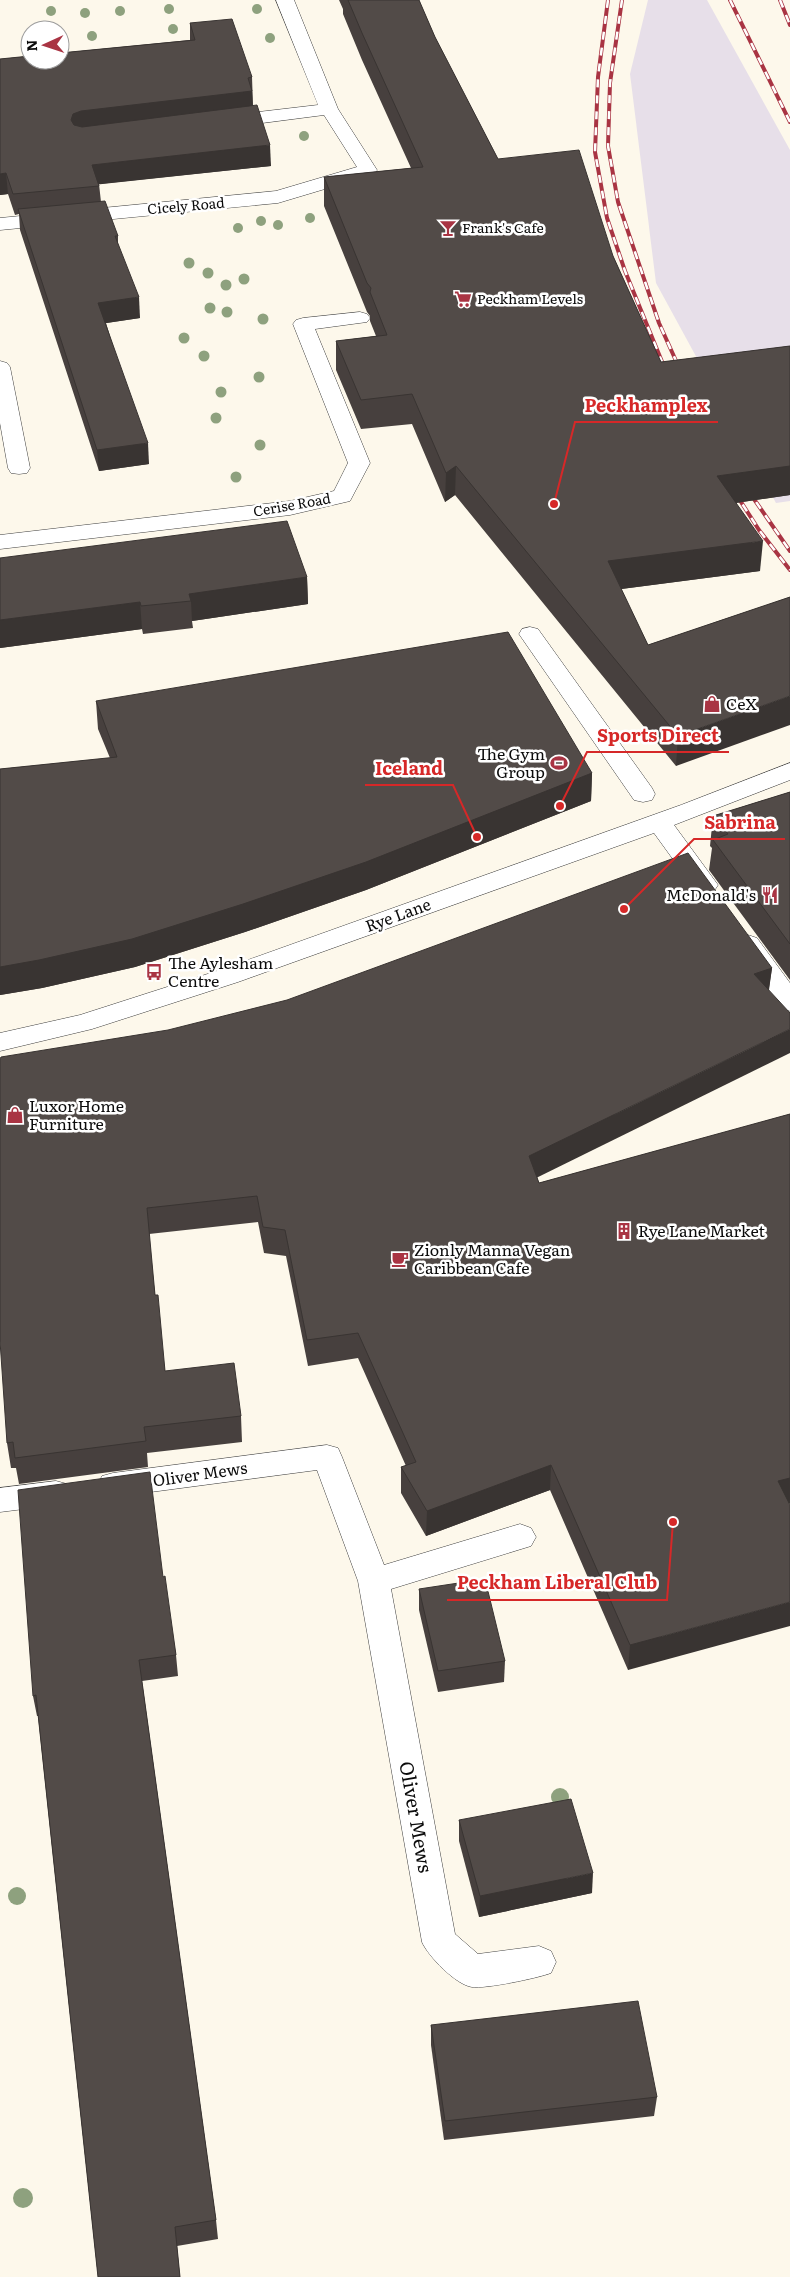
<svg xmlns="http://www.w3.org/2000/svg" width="790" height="2277" viewBox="0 0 790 2277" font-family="Literata,serif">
  <rect width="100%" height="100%" fill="#fdf8eb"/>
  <path fill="#e7dfe9" d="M648,0H707L790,150V501L776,503L656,283L630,74Z"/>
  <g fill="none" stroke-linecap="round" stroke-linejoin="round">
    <g stroke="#3e3e3e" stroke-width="1">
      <g id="street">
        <path d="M276,0H294L338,109L377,170L375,174L278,203L0,230V218L276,191L357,167L324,115L224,128L217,126L215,122L217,118L224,116L318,105Z"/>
        <path d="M360,312L367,314L370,318L367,322L315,329L370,463L350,501L290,515L0,549V535L290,501L334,491L348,463L293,324L296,320L303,318Z"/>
        <path d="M0,361L7,363L10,367L30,468L27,473L19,474L11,473L8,468L0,423Z"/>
        <path d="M530,627L538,629L652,788L655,794L652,800L643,802L634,800L519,634L522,629Z"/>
        <path d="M790,763V780L674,825L718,885L714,891L705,893L696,891L654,833L238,982L92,1029L0,1051V1033L80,1015L220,970L681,805Z"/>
        <path d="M748,935L757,938L790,983V1011L781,1008L735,944L739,938Z"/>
        <path d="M327,1445L338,1448L342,1457L384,1565L520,1524L531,1528L536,1537L531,1546L391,1589L455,1934L478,1954L539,1946L551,1951L556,1962L551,1973C538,1978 485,1989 472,1987C456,1985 428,1956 422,1942L358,1581L317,1470L113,1497L102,1494L98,1485L102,1476L113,1473Z"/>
        <path d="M56,1481L67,1484L71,1493L67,1502L56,1505L0,1512V1488Z"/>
      </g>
    </g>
    <use href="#street" fill="#fff" fill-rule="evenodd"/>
    <g stroke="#a93443" stroke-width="4">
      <g id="rail">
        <path d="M608,0L598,77L595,152L607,218L625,271L667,374"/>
        <path d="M622,0L610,83L608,146L618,202L659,323L681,372"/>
        <path d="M730,0L790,122"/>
        <path d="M780,0L790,25"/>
        <path d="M747,489L790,551"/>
        <path d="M734,491L759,530L790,570"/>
      </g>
    </g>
    <use href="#rail" stroke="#fff" stroke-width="2.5" stroke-dasharray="8" stroke-linecap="butt"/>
  </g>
  <g fill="#8ea17e">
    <circle cx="169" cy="9" r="5"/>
    <circle cx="257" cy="9" r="5"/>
    <circle cx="51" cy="11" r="5"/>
    <circle cx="120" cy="11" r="5"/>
    <circle cx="85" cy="13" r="5"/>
    <circle cx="173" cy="29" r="5"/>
    <circle cx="92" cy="36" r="5"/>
    <circle cx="270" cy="38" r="5"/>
    <circle cx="304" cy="136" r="5"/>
    <circle cx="310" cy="218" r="5"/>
    <circle cx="261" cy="221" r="5"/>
    <circle cx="278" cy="225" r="5"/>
    <circle cx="238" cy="228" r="5"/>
    <circle cx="189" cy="263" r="5.5"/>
    <circle cx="208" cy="273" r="5.5"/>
    <circle cx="244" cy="279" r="5.5"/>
    <circle cx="226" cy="285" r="5.5"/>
    <circle cx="210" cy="308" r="5.5"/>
    <circle cx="227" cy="312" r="5.5"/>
    <circle cx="263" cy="319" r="5.5"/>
    <circle cx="184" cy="338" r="5.5"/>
    <circle cx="204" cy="356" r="5.5"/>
    <circle cx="259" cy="377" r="5.5"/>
    <circle cx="221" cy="392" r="5.5"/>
    <circle cx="216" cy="418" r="5.5"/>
    <circle cx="260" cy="445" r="5.5"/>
    <circle cx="236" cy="477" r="5.5"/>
    <circle cx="560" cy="1797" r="9"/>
    <circle cx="17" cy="1896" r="9"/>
    <circle cx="23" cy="2198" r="10"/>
  </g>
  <g fill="#47403e">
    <path d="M339,0H419L435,37L498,159L613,256L661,362L790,346V495L736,503L760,571L621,589L648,645L790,597L676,766L455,495L445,502L412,424L361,429L336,370V341L376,336L370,321V316L367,312L324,206V177L411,168L362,60L343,14V9Z"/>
    <path d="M190,23L252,77L253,106L271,166L99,184L101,202L118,236V244L140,318L106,323L149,464L99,471L20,230L19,214L15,215L8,194L0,195V59L190,40Z"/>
    <path d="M0,558L307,577L308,604L192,621L193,628L143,634L142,629L0,648Z"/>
    <path d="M96,701L592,773L591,801L366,890L245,932L135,967L42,988L0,995V769L110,758L98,729Z"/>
    <path d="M790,792V980L709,870L712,848L710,846L713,816Z"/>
    <path d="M772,968L769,990L537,1177L539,1183L790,1114V1503L628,1670L550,1490L426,1536L401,1493V1467L406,1466L358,1358L308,1366L286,1256L264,1253L258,1222L149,1234L155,1295L165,1371L241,1416L242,1442L147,1453L148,1467L19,1484L16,1468H11L7,1443L0,1059Z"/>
    <path d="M163,1577L176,1655L178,1676L142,1681L216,2220L218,2239L177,2246L180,2277H98L38,1716H37L33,1696Z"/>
    <path d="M419,1589L505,1661L504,1682L438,1692L419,1610Z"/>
    <path d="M459,1820L592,1893L479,1917L459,1841Z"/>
    <path d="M431,2025L657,2097L654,2116L444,2140L431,2045Z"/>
  </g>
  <g fill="#393432">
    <path d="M252,91L253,111L74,134L71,120L73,114L81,111Z"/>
    <path d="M270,145L271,166L93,185L92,165Z"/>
    <path d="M6,173L8,194L0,195V174Z"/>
    <path d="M139,297L140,318L100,324L98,303Z"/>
    <path d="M148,443L149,464L99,471L97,450Z"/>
    <path d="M456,466L455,495L445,502L446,473Z"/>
    <path d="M790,466V495L715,506L717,476Z"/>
    <path d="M763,541L760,571L606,591L608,561Z"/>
    <path d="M307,577L308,604L192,621L191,601L189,594Z"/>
    <path d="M140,602L142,629L0,648V620Z"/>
    <path d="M790,696V725L676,766L678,736Z"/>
    <path d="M592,773L591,801L366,890L245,932L135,967L42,988L0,995V967Z"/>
    <path d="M772,968L768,994L754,974Z"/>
    <path d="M790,1029V1053L528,1182L529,1156Z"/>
    <path d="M551,1465L550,1490L426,1536L427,1511Z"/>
    <path d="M790,1478V1503L774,1507L778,1481Z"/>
    <path d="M790,1602V1626L628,1670L630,1645Z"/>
    <path d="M593,1873L592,1893L479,1917L480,1896Z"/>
  </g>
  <g fill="#524b48" stroke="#393432">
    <path d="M348,0H419L435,37L498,159L579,150L613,256L661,362L790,346V466L717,476L763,541L608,561L648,645L790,597V696L678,736L456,466L446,473L412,394L361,400L336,341L387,335L370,292L371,288L367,283L324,177L423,167L362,33Z"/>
    <path d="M232,19L252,77L248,78L252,91L81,111L73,114L71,120L74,125L82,127L257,105L270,145L92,165L99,186L13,194L6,173L0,174V59L30,56V60H60V53L195,40L190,23Z"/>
    <path d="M105,201L118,236H115L139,297L98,303L148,443L97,450L18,209Z"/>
    <path d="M287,521L307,577L189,594L191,601L141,606L140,602L0,620V558Z"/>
    <path d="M508,632L592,773L366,862L243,904L132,939L39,960L0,967V769L117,757L96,701Z"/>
    <path d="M790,792V944L713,840L728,834L713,816Z"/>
    <path d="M688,853L772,968L754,974L790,1013V1029L529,1156L539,1183L790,1114V1478L778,1481L790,1505V1602L630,1645L551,1465L427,1511L401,1467L416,1462L358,1333L307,1340L285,1230L263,1227L257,1196L147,1208L155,1295H158L165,1371L234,1363L241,1416L144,1427L146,1441L15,1458L13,1442L7,1443L0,1341V1059L1,1057L168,1030L287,1000Z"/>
    <path d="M150,1472L163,1577L165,1576L176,1655L139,1660L216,2220L175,2227L180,2277H98L36,1695L33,1696L18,1490Z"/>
    <path d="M485,1579L505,1661L438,1671L419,1589Z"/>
    <path d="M571,1799L593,1873L480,1896L459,1820Z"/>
    <path d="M638,2001L657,2097L445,2121L431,2025Z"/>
  </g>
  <defs>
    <g id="bar-bare" transform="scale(1.35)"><path d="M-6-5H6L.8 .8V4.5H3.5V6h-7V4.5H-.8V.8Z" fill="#a93443" stroke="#fff" stroke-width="2.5" paint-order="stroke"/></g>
    <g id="supermarket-bare" transform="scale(1.35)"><path d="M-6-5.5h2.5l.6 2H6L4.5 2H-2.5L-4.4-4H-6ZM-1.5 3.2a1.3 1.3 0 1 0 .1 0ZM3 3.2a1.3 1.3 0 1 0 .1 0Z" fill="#a93443" stroke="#fff" stroke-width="2.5" paint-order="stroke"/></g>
    <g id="shop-bare" transform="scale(1.35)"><path d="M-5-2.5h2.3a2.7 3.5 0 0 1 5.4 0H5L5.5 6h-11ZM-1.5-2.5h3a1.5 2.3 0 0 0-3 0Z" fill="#a93443" stroke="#fff" stroke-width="2.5" paint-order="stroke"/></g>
    <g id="stadium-bare" transform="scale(1.35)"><path d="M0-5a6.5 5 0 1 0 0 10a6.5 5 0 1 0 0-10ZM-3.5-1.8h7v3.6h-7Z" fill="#a93443" stroke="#fff" stroke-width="2.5" paint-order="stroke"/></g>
    <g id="restaurant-bare" transform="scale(1.35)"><path d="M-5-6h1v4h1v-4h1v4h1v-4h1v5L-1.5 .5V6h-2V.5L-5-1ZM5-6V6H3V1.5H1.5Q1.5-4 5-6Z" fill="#a93443" stroke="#fff" stroke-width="2.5" paint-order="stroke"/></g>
    <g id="bus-bare" transform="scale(1.35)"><path d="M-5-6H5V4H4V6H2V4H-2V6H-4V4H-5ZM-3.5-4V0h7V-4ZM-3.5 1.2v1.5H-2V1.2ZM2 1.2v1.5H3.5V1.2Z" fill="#a93443" stroke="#fff" stroke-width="2.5" paint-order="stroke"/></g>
    <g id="building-bare" transform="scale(1.35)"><path d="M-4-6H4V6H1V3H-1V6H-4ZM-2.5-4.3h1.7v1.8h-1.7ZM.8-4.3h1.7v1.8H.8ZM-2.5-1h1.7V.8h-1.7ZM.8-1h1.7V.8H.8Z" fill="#a93443" stroke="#fff" stroke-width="2.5" paint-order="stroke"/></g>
    <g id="cafe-bare" transform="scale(1.35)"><path d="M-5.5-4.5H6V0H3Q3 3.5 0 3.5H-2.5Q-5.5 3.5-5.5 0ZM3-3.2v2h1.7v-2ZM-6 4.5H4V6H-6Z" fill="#a93443" stroke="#fff" stroke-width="2.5" paint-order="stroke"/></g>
  </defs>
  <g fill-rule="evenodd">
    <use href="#bar-bare" x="448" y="228"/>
    <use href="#supermarket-bare" x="463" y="299"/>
    <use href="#shop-bare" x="712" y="704"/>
    <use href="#stadium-bare" x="559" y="763"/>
    <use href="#restaurant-bare" x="770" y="895"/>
    <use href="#bus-bare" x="154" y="972"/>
    <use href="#shop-bare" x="15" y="1115"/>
    <use href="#building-bare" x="624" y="1231"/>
    <use href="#cafe-bare" x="400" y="1259"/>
  </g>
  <g text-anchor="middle" stroke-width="5" stroke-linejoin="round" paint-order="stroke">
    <g font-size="14" fill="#0b0b0b" stroke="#fff">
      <text transform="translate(186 206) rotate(-5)" y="5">Cicely Road</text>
      <text transform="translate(292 505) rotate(-10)" y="5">Cerise Road</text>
    </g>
    <g font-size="14" fill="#0b0b0b" stroke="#fff" text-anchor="start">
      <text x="462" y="233">Frank's Cafe</text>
      <text x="477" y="304">Peckham Levels</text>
    </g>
    <g font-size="16" fill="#0b0b0b" stroke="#fff" text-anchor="start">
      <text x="726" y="710">CeX</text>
      <text x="545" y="760" text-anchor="end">The Gym<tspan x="545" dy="18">Group</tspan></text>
      <text x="756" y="901" text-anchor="end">McDonald's</text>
      <text x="168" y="969">The Aylesham<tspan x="168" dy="18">Centre</tspan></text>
      <text x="29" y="1112">Luxor Home<tspan x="29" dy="18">Furniture</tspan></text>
      <text x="638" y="1237">Rye Lane Market</text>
      <text x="414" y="1256">Zionly Manna Vegan<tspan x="414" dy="18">Caribbean Cafe</tspan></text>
    </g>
    <g font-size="16" fill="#0b0b0b" stroke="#fff">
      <text transform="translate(398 915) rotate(-20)" y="6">Rye Lane</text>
      <text transform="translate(200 1474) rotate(-8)" y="6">Oliver Mews</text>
    </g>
    <g font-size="19" fill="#0b0b0b" stroke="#fff">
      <text transform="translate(416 1817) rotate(80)" y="7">Oliver Mews</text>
    </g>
  </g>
  <path fill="none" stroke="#d62828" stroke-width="2" d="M554 504L575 422H718M560 806L587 752H729M477 837L453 785H365M624 909L694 839H785M673 1522L667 1600H447"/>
  <g fill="#d62828" stroke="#fff" stroke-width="2">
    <circle cx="554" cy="504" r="5"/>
    <circle cx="560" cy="806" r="5"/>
    <circle cx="477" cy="837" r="5"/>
    <circle cx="624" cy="909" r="5"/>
    <circle cx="673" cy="1522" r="5"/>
  </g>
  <g font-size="18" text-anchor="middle" font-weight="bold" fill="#d62828" stroke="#fff" stroke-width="5" stroke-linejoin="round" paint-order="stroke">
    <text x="646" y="412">Peckhamplex</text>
    <text x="658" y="742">Sports Direct</text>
    <text x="409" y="775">Iceland</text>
    <text x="740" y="829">Sabrina</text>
    <text x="557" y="1589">Peckham Liberal Club</text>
  </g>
  <g transform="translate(45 45) rotate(267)"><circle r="24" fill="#ffffff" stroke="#9d9d9d"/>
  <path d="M0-4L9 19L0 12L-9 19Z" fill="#a93443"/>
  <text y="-8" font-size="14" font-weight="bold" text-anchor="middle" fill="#0b0b0b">N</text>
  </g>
</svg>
